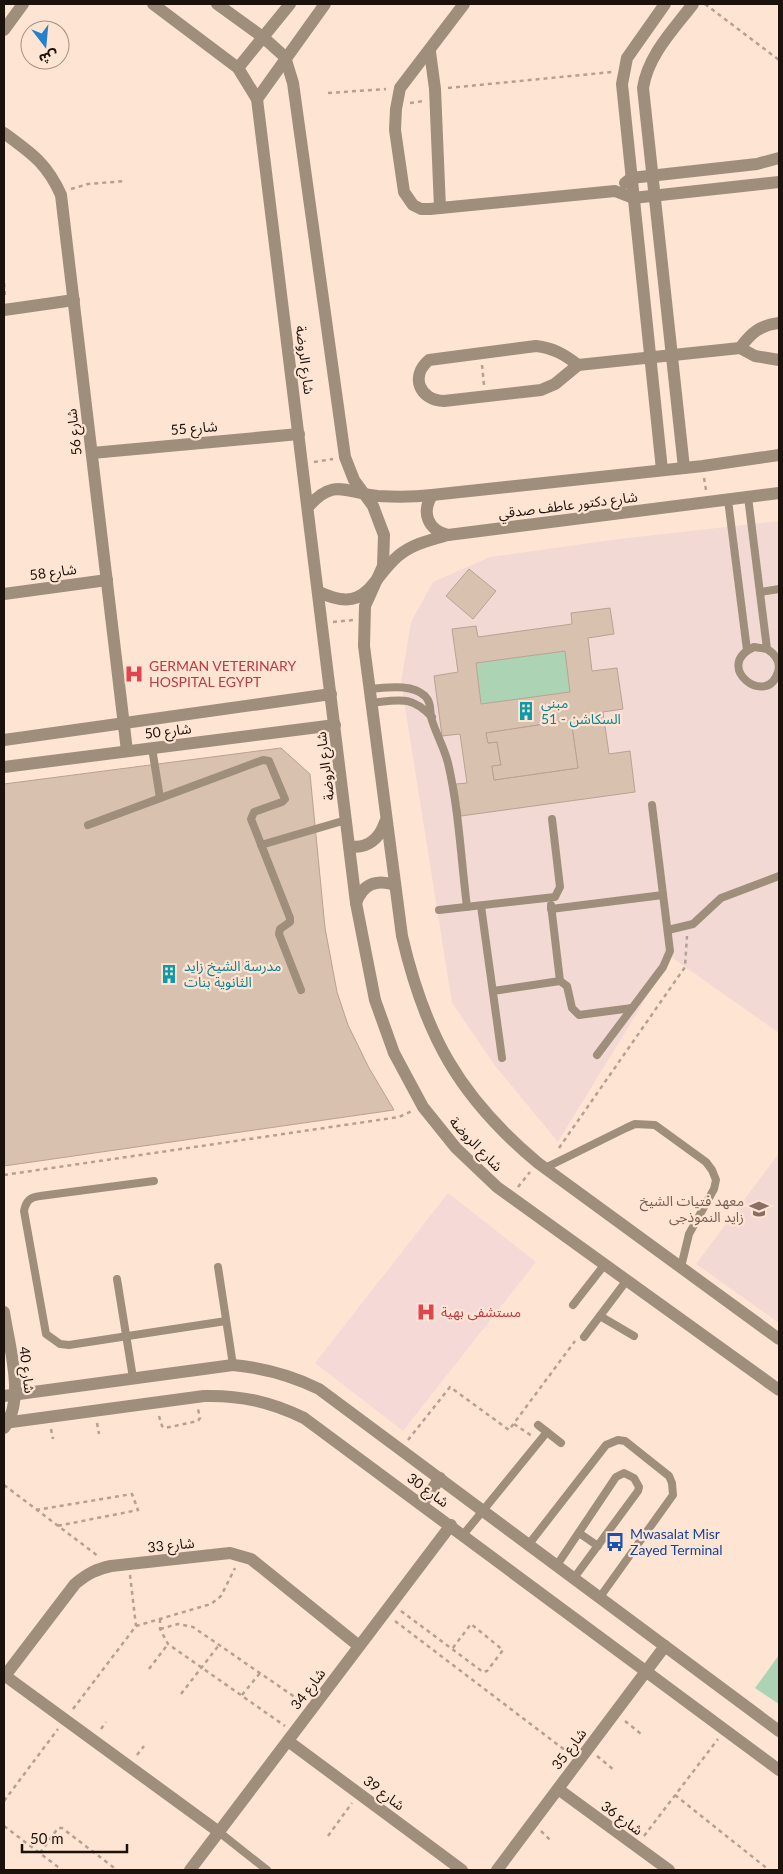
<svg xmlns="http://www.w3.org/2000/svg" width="783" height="1874" viewBox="0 0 783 1874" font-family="Lato,'Noto Sans Arabic',sans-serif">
  <rect width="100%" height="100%" fill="#fee5d3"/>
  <g fill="#f3d9d3">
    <path d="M779,521V1033L671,957L558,1142L496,1067L452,1003L401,682L411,622L433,582L490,557L619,539Z"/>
    <path d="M779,1153V1323L696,1264Z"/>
  </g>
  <path fill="#f4d9d7" d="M448,1193L536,1262L403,1431L315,1363Z"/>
  <g fill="#abd3b4">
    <path d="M565,651L570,692L481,704L476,663Z"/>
    <path d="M779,1655V1704L755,1688Z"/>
  </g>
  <g fill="#d9c1b0" stroke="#b9a292" fill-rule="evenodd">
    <path d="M469,569L496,591L473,619L446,596Z"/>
    <path d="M610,608L614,634L588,638L592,671L617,668L623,709L603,712L609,754L630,751L635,792L461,816L456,784L467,783L460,734L442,736L434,676L458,672L452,629L476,626L478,637L572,624L571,613ZM565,651L570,692L481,704L476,663ZM571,720L578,768L494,780L492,766L501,765L497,742L488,743L486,733Z"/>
    <path d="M571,720L578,768L494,780L492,766L501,765L497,742L488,743L486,733Z"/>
    <path d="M281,748L310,774L325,928L337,992L348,1025L369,1068L394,1110L4,1166V784Z"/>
  </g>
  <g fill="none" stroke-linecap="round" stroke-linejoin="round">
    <g stroke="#b5a193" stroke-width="2.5" stroke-dasharray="4 4" stroke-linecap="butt">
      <path d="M705,4L779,60"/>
      <path d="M448,88L612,72"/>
      <path d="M328,93L386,89"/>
      <path d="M410,103L424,101"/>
      <path d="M71,189L88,184L126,181"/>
      <path d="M4,283L5,298"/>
      <path d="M482,365L484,385"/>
      <path d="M314,462L333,459"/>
      <path d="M704,478L706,490"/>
      <path d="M333,622L353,620"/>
      <path d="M559,1148L685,967L687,936"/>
      <path d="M4,1175L399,1117L412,1111"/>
      <path d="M518,1187L530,1172"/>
      <path d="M159,1416L162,1426L165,1428L198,1421L200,1418L198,1409"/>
      <path d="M97,1423L99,1434"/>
      <path d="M514,1424L532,1436"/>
      <path d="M51,1429L53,1439"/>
      <path d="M408,1440L450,1387L509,1430L575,1341"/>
      <path d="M4,1485L98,1556"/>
      <path d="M36,1510L132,1494L138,1510L57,1526"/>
      <path d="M130,1575L136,1626"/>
      <path d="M401,1611L483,1672L487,1671L503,1650L471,1624L452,1649"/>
      <path d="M160,1619V1629L168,1644L285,1726"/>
      <path d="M395,1621L570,1754"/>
      <path d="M160,1629L178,1624L193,1627L302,1702"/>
      <path d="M149,1669L168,1644"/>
      <path d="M181,1694L219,1645"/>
      <path d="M242,1695L260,1673"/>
      <path d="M73,1709L136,1626L211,1604L221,1596L235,1568"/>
      <path d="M625,1721L641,1734"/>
      <path d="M101,1729L106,1722"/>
      <path d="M137,1755L144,1746"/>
      <path d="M597,1756L614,1770"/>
      <path d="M675,1795L769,1870"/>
      <path d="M4,1801L58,1729"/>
      <path d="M4,1826L62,1870"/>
      <path d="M541,1831L550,1840"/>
      <path d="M328,1836L352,1803"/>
      <path d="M644,1836L718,1739"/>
      <path d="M40,1853L58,1828H62L117,1870"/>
      <path d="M778,1870H779"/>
    </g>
    <g stroke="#a08e7c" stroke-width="8">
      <path d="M748,497L767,649C775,654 781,662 778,672C767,709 712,666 754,647L767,649"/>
      <path d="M728,500L747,650"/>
      <path d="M760,592L779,589"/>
      <path d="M369,689C386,688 411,683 425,696C431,702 430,709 431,717C435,732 444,747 448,763C459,810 461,860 467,907"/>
      <path d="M371,703C399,700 411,695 432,717"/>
      <path d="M152,748L160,798"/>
      <path d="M88,825L263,760L269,761L285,799L282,802L254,812L251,819L290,918V922L280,929L279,934L301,990"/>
      <path d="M261,845L346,820"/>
      <path d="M551,905L560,981"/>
      <path d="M481,906L502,1058"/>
      <path d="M551,909L663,895"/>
      <path d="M439,910L555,897L560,887L552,819"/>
      <path d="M668,930L693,924L721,898L779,876"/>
      <path d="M493,991L560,981L567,986L572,1008L579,1015L632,1008"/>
      <path d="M597,1055L663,967L670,951L652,805"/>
      <path d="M545,1168L626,1128L635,1124L655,1125L706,1162L712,1170L716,1180L714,1189L689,1234L681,1267"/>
      <path d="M154,1181L40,1196C30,1197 26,1201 24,1211L46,1334L60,1344L69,1345L226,1321"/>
      <path d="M218,1267L233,1365"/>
      <path d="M117,1279L133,1378"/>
      <path d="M573,1305L605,1264"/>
      <path d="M600,1316L634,1336"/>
      <path d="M584,1337L627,1280"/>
      <path d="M538,1425L561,1443"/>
      <path d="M579,1533L598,1546"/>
      <path d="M463,1535L547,1432"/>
      <path d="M529,1544L606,1445L618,1440L625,1441L669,1476L672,1483L673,1495L600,1597"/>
      <path d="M557,1565L616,1477L624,1473L634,1478L639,1487L638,1491L574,1578"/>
      <path d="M219,1832L267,1870"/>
    </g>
    <g stroke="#a08e7c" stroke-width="12">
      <path d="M464,4L400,88L396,109L395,130L404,192L413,205L421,209H430L615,191L633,198L779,182"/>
      <path d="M4,30L23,4"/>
      <path d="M430,52L435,89L440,208"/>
      <path d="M238,68L290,4"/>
      <path d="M257,99L325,4"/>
      <path d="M4,133C31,153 47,163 61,195L127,751"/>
      <path d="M625,183L631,178L757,164L779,158"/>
      <path d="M4,310L74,300"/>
      <path d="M536,346C553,348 564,354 578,365L555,384L541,390L444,401C419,400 410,376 429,360Z"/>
      <path d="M740,348C751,333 760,325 779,323"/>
      <path d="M578,365L740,348L755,356L779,360"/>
      <path d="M92,453L299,434"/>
      <path d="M684,468L643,88C648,55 674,29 693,4"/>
      <path d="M662,470L622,84L627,58L665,4"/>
      <path d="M432,495C421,513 428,530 448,535"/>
      <path d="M4,594L107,580"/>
      <path d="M4,740L331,694"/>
      <path d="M4,767L335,725"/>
      <path d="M4,1312C9,1346 26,1400 4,1428"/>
      <path d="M4,1675L219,1832"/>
      <path d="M4,1677L75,1584C87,1574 96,1569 111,1566L230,1553L251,1559L359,1646"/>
      <path d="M288,1741L462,1870"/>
      <path d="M558,1789L669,1870"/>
      <path d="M190,1870L451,1525"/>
      <path d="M497,1870L665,1646"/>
    </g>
    <g stroke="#a08e7c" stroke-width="12">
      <path d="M153,4L238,68L257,99L356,903L375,1000L394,1053L423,1107L456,1148L497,1187L779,1390"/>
      <path d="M217,4L264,38L285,57L293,83L345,457L354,480L373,506L384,535L383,566L365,606L364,646L402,936C425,1035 459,1097 538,1163L779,1339"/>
      <path d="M308,507C334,477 346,493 378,496C396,497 414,497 432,495L703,466L779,455"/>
      <path d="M319,592C367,615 370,580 398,556C412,544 430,540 448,535L779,493"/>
      <path d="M349,846C367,850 380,838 385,822"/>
      <path d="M356,903C363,884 376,879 395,885"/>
      <path d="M4,1396L233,1365C265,1368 291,1375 319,1389L779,1731"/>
      <path d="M4,1423L204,1396C241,1395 271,1402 304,1418L779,1770"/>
      <path d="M422,1504L440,1478"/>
    </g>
  </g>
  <defs>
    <g id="hospital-bare" transform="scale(1.5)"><path d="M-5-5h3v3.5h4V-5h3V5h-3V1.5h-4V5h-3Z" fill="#e0444e" stroke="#fee5d3" stroke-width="2.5" paint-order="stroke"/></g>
    <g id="building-bare" transform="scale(1.5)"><path d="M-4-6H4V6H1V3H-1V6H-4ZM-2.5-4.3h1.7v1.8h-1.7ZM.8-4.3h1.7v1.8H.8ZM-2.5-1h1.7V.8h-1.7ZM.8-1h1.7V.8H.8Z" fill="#0f9aa8" stroke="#fee5d3" stroke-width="2.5" paint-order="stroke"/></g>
    <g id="university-bare" transform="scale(1.5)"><path d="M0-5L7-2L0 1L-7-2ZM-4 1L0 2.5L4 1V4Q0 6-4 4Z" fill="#8d6e63" stroke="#fee5d3" stroke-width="2.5" paint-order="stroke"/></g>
    <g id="bus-bare" transform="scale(1.5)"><path d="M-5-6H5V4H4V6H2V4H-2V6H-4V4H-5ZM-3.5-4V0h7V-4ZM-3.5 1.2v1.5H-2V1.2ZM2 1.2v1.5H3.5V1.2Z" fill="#1a4fb4" stroke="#fee5d3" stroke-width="2.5" paint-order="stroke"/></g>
  </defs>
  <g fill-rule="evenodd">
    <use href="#hospital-bare" x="134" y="674"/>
    <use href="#building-bare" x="526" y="711"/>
    <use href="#building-bare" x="169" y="974"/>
    <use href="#university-bare" x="759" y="1209"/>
    <use href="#hospital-bare" x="426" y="1312"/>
    <use href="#bus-bare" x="615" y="1542"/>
  </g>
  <g text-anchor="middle" stroke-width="4.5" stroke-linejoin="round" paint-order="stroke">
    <g font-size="14" fill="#1b120c" stroke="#fee5d3">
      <text transform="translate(305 360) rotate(83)" y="5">شارع الروضة</text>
      <text transform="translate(194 428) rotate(-5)" y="5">شارع 55</text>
      <text transform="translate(74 432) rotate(-97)" y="5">شارع 56</text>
      <text transform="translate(568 505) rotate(-7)" y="5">شارع دكتور عاطف صدقي</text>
      <text transform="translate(53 572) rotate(-8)" y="5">شارع 58</text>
      <text transform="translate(168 731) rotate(-7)" y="5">شارع 50</text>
      <text transform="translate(325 766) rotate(-97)" y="5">شارع الروضة</text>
      <text transform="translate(476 1144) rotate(46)" y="5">شارع الروضة</text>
      <text transform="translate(27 1370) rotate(83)" y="5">شارع 40</text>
      <text transform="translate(428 1490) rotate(36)" y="5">شارع 30</text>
      <text transform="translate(171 1545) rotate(-6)" y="5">شارع 33</text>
      <text transform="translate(308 1689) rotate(-53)" y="5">شارع 34</text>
      <text transform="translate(569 1749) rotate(-53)" y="5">شارع 35</text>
      <text transform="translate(384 1793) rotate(37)" y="5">شارع 39</text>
      <text transform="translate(622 1818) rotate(36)" y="5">شارع 36</text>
    </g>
    <g font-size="14" fill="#be3a42" stroke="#fee5d3" text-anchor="start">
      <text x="149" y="671">GERMAN VETERINARY<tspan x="149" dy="16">HOSPITAL EGYPT</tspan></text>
      <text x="441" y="1317">مستشفى بهية</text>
    </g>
    <g font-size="14" fill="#0d838f" stroke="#fee5d3" text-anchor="start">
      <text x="541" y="708">مبنى<tspan x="541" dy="16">السكاشن - 51</tspan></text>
      <text x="184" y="971">مدرسة الشيخ زايد<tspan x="184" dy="16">الثانوية بنات</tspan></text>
    </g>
    <g font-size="14" fill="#785e54" stroke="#fee5d3" text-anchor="end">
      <text x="744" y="1206">معهد فتيات الشيخ<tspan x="744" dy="16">زايد النموذجى</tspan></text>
    </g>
    <g font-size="14" fill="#164399" stroke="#fee5d3" text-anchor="start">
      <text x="630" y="1539">Mwasalat Misr<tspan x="630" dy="16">Zayed Terminal</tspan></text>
    </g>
  </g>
  <rect width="783" height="1874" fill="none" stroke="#1b120c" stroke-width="10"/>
  <g transform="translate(45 45) rotate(164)"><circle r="24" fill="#fee5d3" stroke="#a39183"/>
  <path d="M0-4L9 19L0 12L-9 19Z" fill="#2381cd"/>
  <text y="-8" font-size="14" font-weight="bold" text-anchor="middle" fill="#1b120c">ش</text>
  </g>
  <path d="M22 1844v8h105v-8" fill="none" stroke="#1b120c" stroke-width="2.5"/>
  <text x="30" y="1844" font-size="15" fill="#1b120c" stroke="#fee5d3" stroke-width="4" paint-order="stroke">50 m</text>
</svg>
